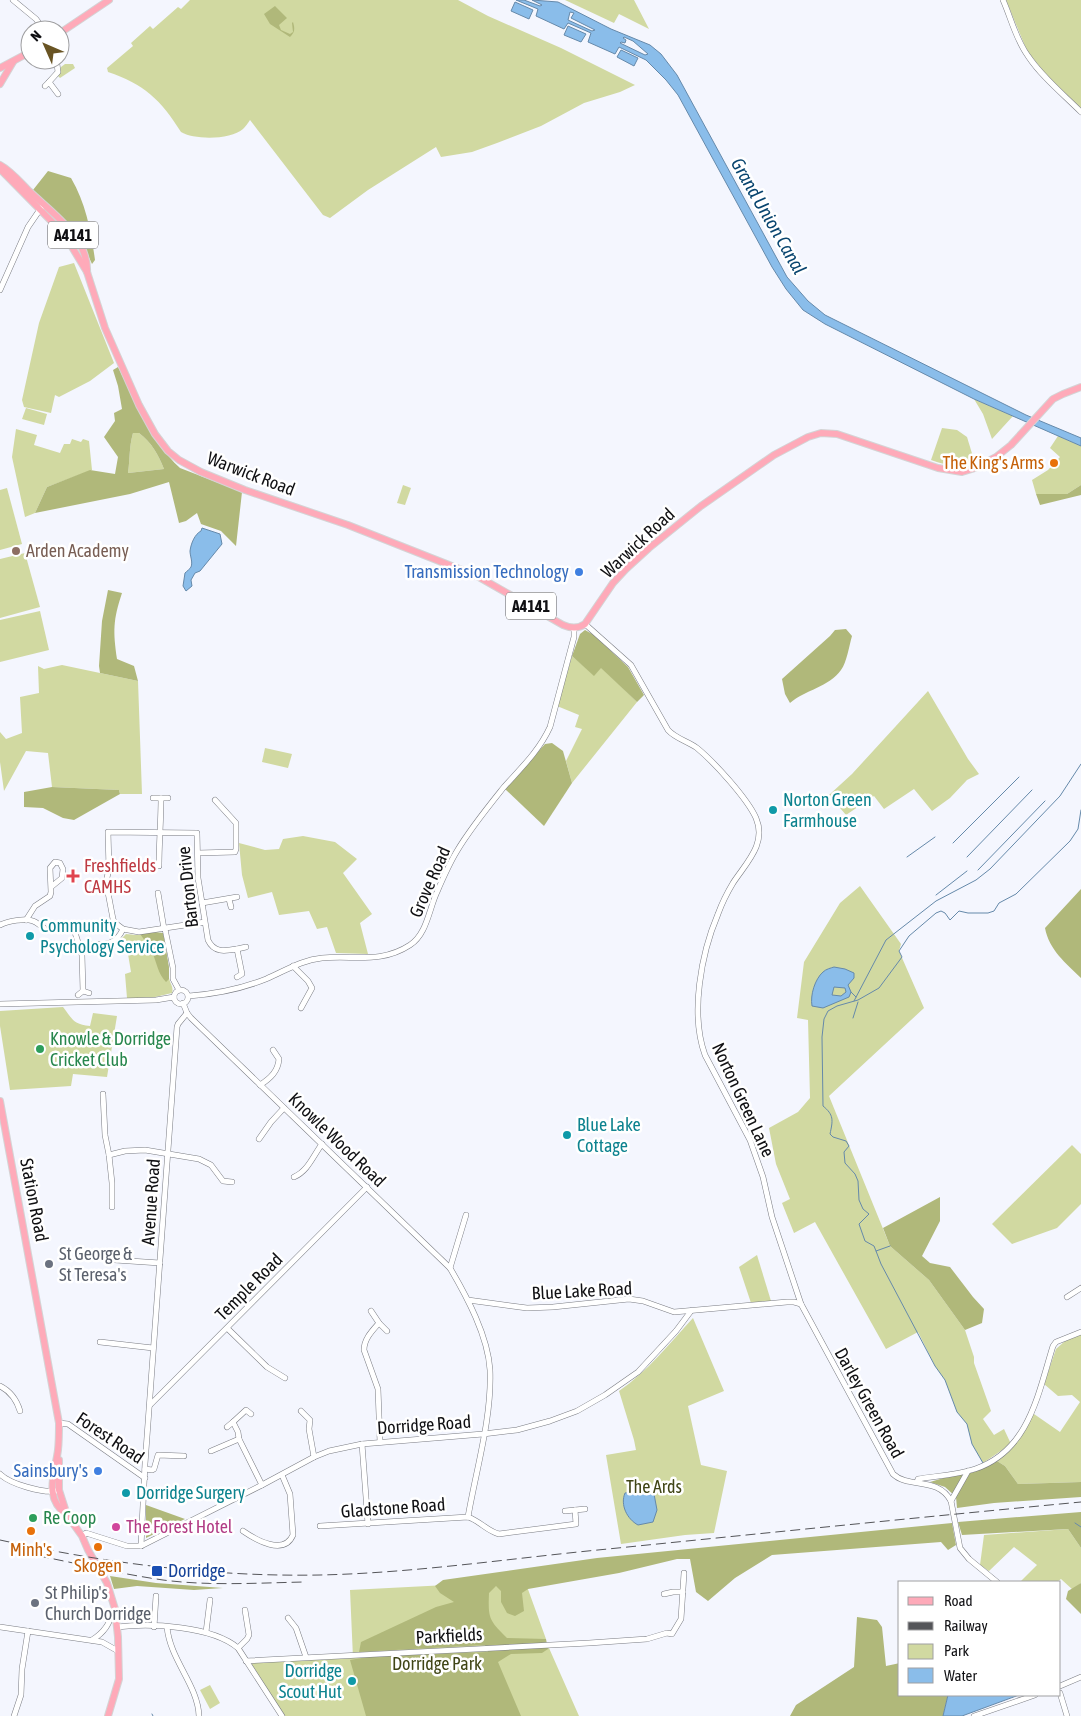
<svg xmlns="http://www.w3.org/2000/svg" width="1081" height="1716" viewBox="0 0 1081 1716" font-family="'Asap Condensed',sans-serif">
  <rect width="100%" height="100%" fill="#f4f6fe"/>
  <g fill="#d1d9a1">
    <path d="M190,0H458L488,16L561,48L635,85L620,92L584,103L541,126L497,143L472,152L441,157L436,147L368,190L330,218L323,215L250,120C248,123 245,127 243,129C231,140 194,140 181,132C161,100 144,84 108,72L107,68L133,46L131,43L150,26L153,29L178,7L181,9Z"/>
    <path d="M565,0H634L649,29L619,14L614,23Z"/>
    <path d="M1006,0H1081V108L1049,78L1027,51Z"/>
    <path d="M65,64H73L75,68L60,78L58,76L61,67Z"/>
    <path d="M74,263L114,363L90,381L59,397L55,395L51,413L24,407L22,400L39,323L59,267Z"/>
    <path d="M974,399L1013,416L992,439L983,414Z"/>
    <path d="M26,408L47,414L44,425L22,419Z"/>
    <path d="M942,428L957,430L967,437L974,460C958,466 947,466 931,460Z"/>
    <path d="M16,429L37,435L34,445L60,453L64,444H70L72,439L81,442L83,439L89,441L92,470L47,487L35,513L25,517L12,457Z"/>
    <path d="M133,433H139C152,443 158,454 164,469L128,473C130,459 129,447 133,433Z"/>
    <path d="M1058,436L1081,446V485L1067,494H1036L1032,480L1048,470L1060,457L1050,448Z"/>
    <path d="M403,485L411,488L405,505L397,503Z"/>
    <path d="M7,488L22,544L0,550V490Z"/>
    <path d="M25,553L40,607L0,618V559Z"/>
    <path d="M40,611L49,650L0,662V620Z"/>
    <path d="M572,656L594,675L601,667L637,702L572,783L566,761L582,729L575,727L579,715L557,706Z"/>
    <path d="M62,665L138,681L142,794H120L119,790L52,787L48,753L26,751L4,791L0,762V732L6,739L22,733L20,697L39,693L38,666L44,669Z"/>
    <path d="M928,691L968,759L979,774L967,780L950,798L932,811L914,789L884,809L874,796L846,815L829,795L852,774Z"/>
    <path d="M265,748L292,754L288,768L262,762Z"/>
    <path d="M303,836L335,842L357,859L343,873L372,914L360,923L368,954L336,953L327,927L317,929L309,911L279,915L272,892L248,898L242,875L239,843L265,850L279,849L283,839Z"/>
    <path d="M860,886L901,944L899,951L924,1008L829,1096L890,1246L929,1280L965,1330L974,1357V1363L991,1411L983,1419L994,1435L1004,1429L1011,1444L983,1463L972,1444L967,1424L957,1412L945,1380L935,1366L918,1332L886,1349L815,1222L794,1233L782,1203L790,1199L776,1164L769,1128L798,1112L810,1098L808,1020L797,1018L804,962L840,903Z"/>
    <path d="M152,932L163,933C166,948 168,963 169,978C170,984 174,987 172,993L151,998H127L125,974L131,972L127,948L120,940L126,934L136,935Z"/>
    <path d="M63,1007C73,1020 73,1024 90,1026L93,1013L117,1016L107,1077L73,1074L71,1086L10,1090L0,1026V1011Z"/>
    <path d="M1072,1145L1081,1154V1204L1057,1228L1012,1244L992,1224Z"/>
    <path d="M757,1255L771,1301L751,1303L739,1267Z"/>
    <path d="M693,1318L724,1391L688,1406L701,1465L727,1471L714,1533L685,1535L621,1544L606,1455L636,1450L634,1440L619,1391C647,1372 670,1343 693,1318Z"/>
    <path d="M1081,1334V1482L1018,1484L1005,1466L997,1461L1015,1444L1034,1414L1060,1432L1080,1402L1072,1395L1058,1396L1044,1384L1056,1349L1065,1341Z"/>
    <path d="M1068,1529L1081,1548V1583L1073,1590L1061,1579L1057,1582H1020L1037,1565L1014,1547L989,1571L980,1565L984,1535Z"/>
    <path d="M525,1581L546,1639L487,1650L549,1648L579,1716H284L251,1663L353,1658L350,1590Z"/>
    <path d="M210,1685L220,1703L210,1709L200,1690Z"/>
  </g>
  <g fill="#b0b87a" fill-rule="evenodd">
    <path d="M275,6L287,18L279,25L281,30L290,34L293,32L292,23L293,22C295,29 295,32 290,37L270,24L264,14Z"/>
    <path d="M48,171L71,178C86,204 91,231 95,260L92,264L83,244L33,190Z"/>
    <path d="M118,367C136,402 150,440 180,468L242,492L236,546L221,531L201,524L197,513L186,521L179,523L169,482L130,494L35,513L47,487L90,470L115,474L118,457L104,437L115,421L114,413L122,409L118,386L113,370ZM133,433H139C152,443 158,454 164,469L128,473C130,459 129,447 133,433Z"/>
    <path d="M1081,485V495L1040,505L1036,494H1067Z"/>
    <path d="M108,590L122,593C113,620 113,631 117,659L134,666L138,681L100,673L99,666L102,621Z"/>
    <path d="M846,629L852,636C849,646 847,662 841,670C829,687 805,690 790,703L785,694L782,679L830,636L835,630Z"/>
    <path d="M585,630L594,635L628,667L644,695L637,702L601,668L594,676L572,656L580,634Z"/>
    <path d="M552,743L563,751L572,783L544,826L505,789L545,744Z"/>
    <path d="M52,787L119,790L120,794L74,820L63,818L43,808L24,807V792Z"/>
    <path d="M1081,889V978C1066,963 1049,950 1045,928Z"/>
    <path d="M152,932L163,933L169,967V979L166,982C158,974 157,963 152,952C149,945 144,940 140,934Z"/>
    <path d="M940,1197V1221L922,1256L930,1263L950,1267L973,1297L984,1309L982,1323L965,1330L929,1280L890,1246L883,1228Z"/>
    <path d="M997,1461L1005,1466L1018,1484L1081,1482V1497L994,1503L957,1508L956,1497L945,1487L930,1482L957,1474L971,1473Z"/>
    <path d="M146,1505L185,1519L146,1538Z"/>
    <path d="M1081,1512V1548L1068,1529L962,1535L958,1522Z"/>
    <path d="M952,1523L956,1545L948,1550L941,1542L772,1555L735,1578L708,1601L696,1592L690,1559H677L619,1573L528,1589L522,1593L524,1611L515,1616L507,1613L501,1602V1591L496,1586L489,1593C488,1619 489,1620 507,1638L546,1639L548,1649L542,1653L511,1654L498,1662L521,1716H366L350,1660L373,1656L488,1652L485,1645L359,1652L361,1642L436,1607L454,1602L440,1593L435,1586L443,1580L597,1558Z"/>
    <path d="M110,1576L156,1583L223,1588L194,1590L137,1586L114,1589Z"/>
    <path d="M1081,1583V1614L1066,1599L1068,1591Z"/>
    <path d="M857,1617L877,1620L882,1627L886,1666L900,1663V1695H948L943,1716H790L796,1705L854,1667Z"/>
  </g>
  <g fill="#8abdea" stroke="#6589aa" fill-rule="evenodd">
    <path d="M516,0H524L540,6L542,5L532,0L558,2L611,29L650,45L661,54L677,75L787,277L808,301L825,315L1026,415L1081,438V446L974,399L825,324L803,310L786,289L772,267L678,95L666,80L646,60L619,47L615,54L588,42L591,33L568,23L564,29L536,16L538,9ZM570,12L574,13L571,18L595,30L592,31L568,20ZM624,37L633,41L648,54L645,55L620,43L621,42L625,43L626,40L623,38Z"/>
    <path d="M515,2L533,10L529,19L511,11Z"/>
    <path d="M568,26L586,34L581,42L564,35Z"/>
    <path d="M621,50L638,58L634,66L617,57Z"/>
    <path d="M202,528L220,534L222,544L200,571L195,573L191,580L192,586L186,591L183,586L185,573C187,571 190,569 191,567C193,562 190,556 190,551C191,543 195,534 201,531Z"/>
    <path d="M834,967L845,969L854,973V978L848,985L851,992L849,997L823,1008L812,1006C810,995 815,979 823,972C826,969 831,968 834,967ZM834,987L845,988L846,992L841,996L832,995Z"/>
    <path d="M632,1492H649L654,1494L657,1510L653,1522L638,1525C627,1519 620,1505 625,1493Z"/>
    <path d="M948,1695H1019L962,1716H943Z"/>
  </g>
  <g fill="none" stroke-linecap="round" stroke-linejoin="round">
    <g stroke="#6589aa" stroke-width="1">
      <path d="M953,843L1019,777"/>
      <path d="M907,857L935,837"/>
      <path d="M967,857L1032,790"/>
      <path d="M978,870L1045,801"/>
      <path d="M936,895L967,871"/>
      <path d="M851,992L856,997"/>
      <path d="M854,1001L886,940L936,901L976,880L990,869L1060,796L1081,764"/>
      <path d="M853,1018L858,1002"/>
      <path d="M890,1246L876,1251L881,1264L935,1366L945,1380L957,1412L967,1424L972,1444L983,1463"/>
      <path d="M876,1251L874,1246L865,1241L859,1224L869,1214L863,1209L859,1200L858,1181L855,1174L845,1163L844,1152L849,1146L846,1141L833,1137L830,1134C833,1120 834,1115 823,1106L822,1037L824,1019L828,1011L837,1006L858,1000L879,988L902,957L899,951L909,936L936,913L941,911L945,913L950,920L959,911L968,913H988L994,911L999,903L1016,894L1070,841L1078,829L1081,810"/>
      <path d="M1075,1523L1081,1527"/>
      <path d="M152,1714L153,1716"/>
    </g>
    <g stroke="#7a7c83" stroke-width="6">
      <g id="minor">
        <path d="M13,0L36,19L44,30"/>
        <path d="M1003,0C1011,18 1016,40 1028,56C1042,77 1063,94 1081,112"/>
        <path d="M49,82L58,72L57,64L54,60"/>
        <path d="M45,86L49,82L58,94"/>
        <path d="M0,290L28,227L41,208"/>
        <path d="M585,624L631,665L668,730C676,739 688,741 697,748C714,762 747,798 756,818C767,844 746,863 733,883C727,893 722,903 718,914C701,954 690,1014 705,1055L750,1140L763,1177L772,1217L801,1304L893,1474C909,1489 937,1476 951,1501L960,1548L969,1559L997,1582"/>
        <path d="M153,798H168"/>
        <path d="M198,853L235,852L236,849V823L215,800"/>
        <path d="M109,869C124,866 143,865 159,866C159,843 161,821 161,798"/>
        <path d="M158,893L164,929"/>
        <path d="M229,899L231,907"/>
        <path d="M202,903L237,897"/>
        <path d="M26,920L35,906L50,896L51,892L50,868L55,862L60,863L63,869L62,878L51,887"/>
        <path d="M205,922L139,932L123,929L115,923L113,919L106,882L109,869L108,832L197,833L198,878L208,940C214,953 225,951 237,949L242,974L237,977"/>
        <path d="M72,923L82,955L83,991"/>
        <path d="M0,925C8,921 25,918 33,921C37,922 40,926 44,928"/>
        <path d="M165,929L173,968V979L179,990"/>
        <path d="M80,947C98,941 113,951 123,929"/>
        <path d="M237,949L246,947"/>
        <path d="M293,966L308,981L312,988L301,1008"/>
        <circle cx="181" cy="997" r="7"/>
        <path d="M78,995L83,991L89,993"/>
        <path d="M189,996C215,994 241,989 266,979C285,971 301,960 322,958C354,955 381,964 410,945C427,934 429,909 437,892C443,878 449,864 457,851C470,829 488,807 504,787C521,768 539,751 550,727L574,637V628"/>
        <path d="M183,1003L187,1013L191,1018L450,1268C467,1297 488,1336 490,1370C492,1418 476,1470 468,1517"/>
        <path d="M0,1004L156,1000L174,997"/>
        <path d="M260,1085C271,1078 278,1071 279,1059L273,1050"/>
        <path d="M103,1094L105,1135L109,1155"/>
        <path d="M259,1139L271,1122L284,1108"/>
        <path d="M294,1177C308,1171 313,1156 322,1144"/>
        <path d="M112,1207V1183L109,1155L125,1151L145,1150L199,1159L211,1165L223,1181L232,1182"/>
        <path d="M115,1260L160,1263"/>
        <path d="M450,1268L466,1215"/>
        <path d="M1067,1297L1081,1288"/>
        <path d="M468,1300L527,1308L553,1307L629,1299L643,1301L674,1312L787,1302H794L801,1304"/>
        <path d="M371,1311L379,1323C372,1331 364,1339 364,1350L378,1389L380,1442"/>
        <path d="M379,1323L387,1331"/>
        <path d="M228,1329L267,1367L285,1378"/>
        <path d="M100,1342L153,1348"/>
        <path d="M0,1386C10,1391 17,1401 20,1411"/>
        <path d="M150,1405L367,1187"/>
        <path d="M301,1411L310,1420L309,1429L314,1457"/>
        <path d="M251,1414L246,1410L233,1422L238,1432L239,1439L262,1485"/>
        <path d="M59,1423L68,1424L145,1478"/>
        <path d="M227,1427L233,1422"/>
        <path d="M362,1444L368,1524"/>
        <path d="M211,1451L239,1439"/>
        <path d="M145,1469L152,1470L154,1469L158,1455L184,1456"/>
        <path d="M0,1474C10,1484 42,1493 56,1491"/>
        <path d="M917,1482L918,1479C936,1476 957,1475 975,1469C1029,1451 1038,1394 1053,1346L1056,1342L1081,1332"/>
        <path d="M951,1501L968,1471"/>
        <path d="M565,1511L585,1509"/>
        <path d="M320,1526L468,1517C480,1521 487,1531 499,1534L576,1524L575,1510"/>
        <path d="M243,1531C256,1540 284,1556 293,1535L290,1494L282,1475"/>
        <path d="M82,1536L86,1533L127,1546H141L262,1485L314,1457L329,1451L362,1444L483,1434L517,1430L550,1421L577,1411L605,1395L638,1372L676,1331L691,1311"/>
        <path d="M141,1546L145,1464L177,1027L178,1024L187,1013"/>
        <path d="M664,1594L673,1592H683"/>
        <path d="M288,1618L296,1628L306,1657"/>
        <path d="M0,1627L102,1642L118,1651"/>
        <path d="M117,1627C151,1623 212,1626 238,1648L282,1716"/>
        <path d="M154,1627L156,1596"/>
        <path d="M167,1627C170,1660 198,1685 199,1716"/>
        <path d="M206,1632L210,1600"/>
        <path d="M92,1640C105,1632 109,1624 114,1610"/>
        <path d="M238,1648L247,1639L249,1635L245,1610"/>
        <path d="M246,1661L589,1643L647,1639L667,1633L672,1634L681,1619L684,1573"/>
        <path d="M1060,1686L1081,1677"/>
        <path d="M1060,1693L1067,1716"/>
        <path d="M14,1716L21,1695L22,1669L28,1631"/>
        <path d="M974,1716L1035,1695"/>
      </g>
    </g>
    <g stroke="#d4d4d5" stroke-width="8">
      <g id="major">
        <path d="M60,33L109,0"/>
        <path d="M0,68L30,52"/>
        <path d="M0,84L13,62"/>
        <path d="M0,165C11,171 20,182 29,191C51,212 89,238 87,272L105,328L139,405L155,434L168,451L179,460L201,472L245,490L348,525L477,576L563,625C570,628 578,629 585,624L613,583L626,569L649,548L701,506L774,455L808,437L821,433L837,434L938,468L962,472L975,468L996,457L1011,445L1053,399L1063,394L1081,387"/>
        <path d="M0,169L61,231L69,242L87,272"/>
        <path d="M0,1101L59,1423C59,1432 59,1441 58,1450C55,1474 43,1498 67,1515"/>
        <path d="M59,1460V1490L67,1515L82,1536L88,1550L107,1583L115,1609L118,1637L119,1679L108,1716"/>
      </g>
    </g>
    <use href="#minor" stroke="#fff" stroke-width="5"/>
    <use href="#major" stroke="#feaab9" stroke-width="6"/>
    <g stroke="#545559" stroke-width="1" stroke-dasharray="10 5" stroke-linecap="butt">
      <path d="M0,1540C105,1563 212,1577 320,1575C415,1573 513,1558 608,1549C766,1533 923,1517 1081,1502"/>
      <path d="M39,1556C80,1564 121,1574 163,1580C209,1586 257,1583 304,1582"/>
    </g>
  </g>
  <g fill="#e8710a" stroke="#fff" stroke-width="2">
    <circle cx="1054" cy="463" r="5"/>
    <circle cx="31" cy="1531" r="5"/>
    <circle cx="98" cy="1547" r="5"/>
  </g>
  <circle fill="#8d6e63" stroke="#fff" stroke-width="2" cx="16" cy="551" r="5"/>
  <g fill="#3f7fe0" stroke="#fff" stroke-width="2">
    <circle cx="579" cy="572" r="5"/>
    <circle cx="98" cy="1471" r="5"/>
  </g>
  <g fill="#0f9aa8" stroke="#fff" stroke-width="2">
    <circle cx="773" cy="810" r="5"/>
    <circle cx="30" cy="936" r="5"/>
    <circle cx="567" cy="1135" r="5"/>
    <circle cx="126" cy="1493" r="5"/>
    <circle cx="352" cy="1681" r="5"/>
  </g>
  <path fill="#e0444e" stroke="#fff" stroke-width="2" d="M70.5 868.5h5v5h5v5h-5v5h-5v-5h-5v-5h5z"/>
  <g fill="#2e9e5b" stroke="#fff" stroke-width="2">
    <circle cx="40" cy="1049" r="5"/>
    <circle cx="33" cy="1518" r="5"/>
  </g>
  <g fill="#6b7280" stroke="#fff" stroke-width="2">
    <circle cx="49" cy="1264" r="5"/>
    <circle cx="35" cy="1603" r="5"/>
  </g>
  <circle fill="#d1479c" stroke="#fff" stroke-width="2" cx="116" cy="1527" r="5"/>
  <rect fill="#1a4fb4" stroke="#fff" stroke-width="2" x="151" y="1565" width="12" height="12" rx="2.5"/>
  <g text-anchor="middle" stroke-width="5" stroke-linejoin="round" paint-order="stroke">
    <g fill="#fff" stroke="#58585a" stroke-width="1">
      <rect x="48" y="221.5" width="50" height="27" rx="4"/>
      <rect x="506" y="592.5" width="50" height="27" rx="4"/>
    </g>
    <g font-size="16" font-weight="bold" fill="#101013">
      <text x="73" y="241">A4141</text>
      <text x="531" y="612">A4141</text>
    </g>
    <g font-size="18" fill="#c56008" stroke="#fff">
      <text x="1044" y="469" text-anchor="end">The King's Arms</text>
      <text x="31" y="1556">Minh's</text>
      <text x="98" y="1572">Skogen</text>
    </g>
    <g font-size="18" fill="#101013" stroke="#fff">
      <text transform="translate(251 474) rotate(21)" y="6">Warwick Road</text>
      <text transform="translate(638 543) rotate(-43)" y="6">Warwick Road</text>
      <text transform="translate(430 882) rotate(-66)" y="6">Grove Road</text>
      <text transform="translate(188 887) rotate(-96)" y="6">Barton Drive</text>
      <text transform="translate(743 1100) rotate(65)" y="6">Norton Green Lane</text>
      <text transform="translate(337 1140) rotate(44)" y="6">Knowle Wood Road</text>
      <text transform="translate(34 1200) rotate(79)" y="6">Station Road</text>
      <text transform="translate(151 1202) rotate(-86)" y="6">Avenue Road</text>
      <text transform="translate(249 1287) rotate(-45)" y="6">Temple Road</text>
      <text transform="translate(582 1291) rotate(-3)" y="6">Blue Lake Road</text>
      <text transform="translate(869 1403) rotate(61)" y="6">Darley Green Road</text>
      <text transform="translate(424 1425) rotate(-4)" y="6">Dorridge Road</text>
      <text transform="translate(110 1438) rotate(34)" y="6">Forest Road</text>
      <text transform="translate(393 1508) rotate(-4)" y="6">Gladstone Road</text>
      <text transform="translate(449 1636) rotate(-3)" y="6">Parkfields</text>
    </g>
    <g font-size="18" fill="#785e54" stroke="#fff" text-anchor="start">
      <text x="26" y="557">Arden Academy</text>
    </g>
    <g font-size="18" fill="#366cbe" stroke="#fff" text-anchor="end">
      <text x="569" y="578">Transmission Technology</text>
      <text x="88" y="1477">Sainsbury's</text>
    </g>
    <g font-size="18" fill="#0d838f" stroke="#fff" text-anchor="start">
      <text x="783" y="806">Norton Green<tspan x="783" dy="21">Farmhouse</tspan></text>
      <text x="40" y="932">Community<tspan x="40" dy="21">Psychology Service</tspan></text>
      <text x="577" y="1131">Blue Lake<tspan x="577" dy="21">Cottage</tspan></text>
      <text x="136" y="1499">Dorridge Surgery</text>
      <text x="342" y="1677" text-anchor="end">Dorridge<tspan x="342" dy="21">Scout Hut</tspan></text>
    </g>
    <g font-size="18" fill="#be3a42" stroke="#fff" text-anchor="start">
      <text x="84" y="872">Freshfields<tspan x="84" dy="21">CAMHS</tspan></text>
    </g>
    <g font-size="18" fill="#27864d" stroke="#fff" text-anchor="start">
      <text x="50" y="1045">Knowle &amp; Dorridge<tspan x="50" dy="21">Cricket Club</tspan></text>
      <text x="43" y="1524">Re Coop</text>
    </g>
    <g font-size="18" fill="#5b616d" stroke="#fff" text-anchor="start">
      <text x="59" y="1260">St George &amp;<tspan x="59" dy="21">St Teresa's</tspan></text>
      <text x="45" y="1599">St Philip's<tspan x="45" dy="21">Church Dorridge</tspan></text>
    </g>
    <g font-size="18" fill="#404516" stroke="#fff">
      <text x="654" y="1493">The Ards</text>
      <text x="437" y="1670">Dorridge Park</text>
    </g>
    <g font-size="18" fill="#b23c85" stroke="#fff" text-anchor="start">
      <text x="126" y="1533">The Forest Hotel</text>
    </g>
    <g font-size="18" fill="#164399" stroke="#fff" text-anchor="start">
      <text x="168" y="1577">Dorridge</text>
    </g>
    <g font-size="19" font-style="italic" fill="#09456f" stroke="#fff">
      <text transform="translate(769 216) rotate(60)" y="7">Grand Union Canal</text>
    </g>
  </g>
  <rect x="898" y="1581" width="162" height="115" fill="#ffffff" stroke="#9f9fa1"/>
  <rect x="908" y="1597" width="25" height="8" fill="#feaab9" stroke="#9f9fa1"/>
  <text x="944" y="1606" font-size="15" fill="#101013">Road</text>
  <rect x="908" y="1622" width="25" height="8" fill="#545559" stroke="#9f9fa1"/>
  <text x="944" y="1631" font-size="15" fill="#101013">Railway</text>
  <rect x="908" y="1644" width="25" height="15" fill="#d1d9a1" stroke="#9f9fa1"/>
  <text x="944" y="1656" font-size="15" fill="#101013">Park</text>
  <rect x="908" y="1668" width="25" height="15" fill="#8abdea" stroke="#9f9fa1"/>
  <text x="944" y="1681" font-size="15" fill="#101013">Water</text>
  <g transform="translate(45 45) rotate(315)"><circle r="24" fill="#ffffff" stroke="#9f9fa1"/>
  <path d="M0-4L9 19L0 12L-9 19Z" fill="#695423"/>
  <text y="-8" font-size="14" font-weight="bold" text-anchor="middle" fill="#101013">N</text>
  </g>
</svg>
